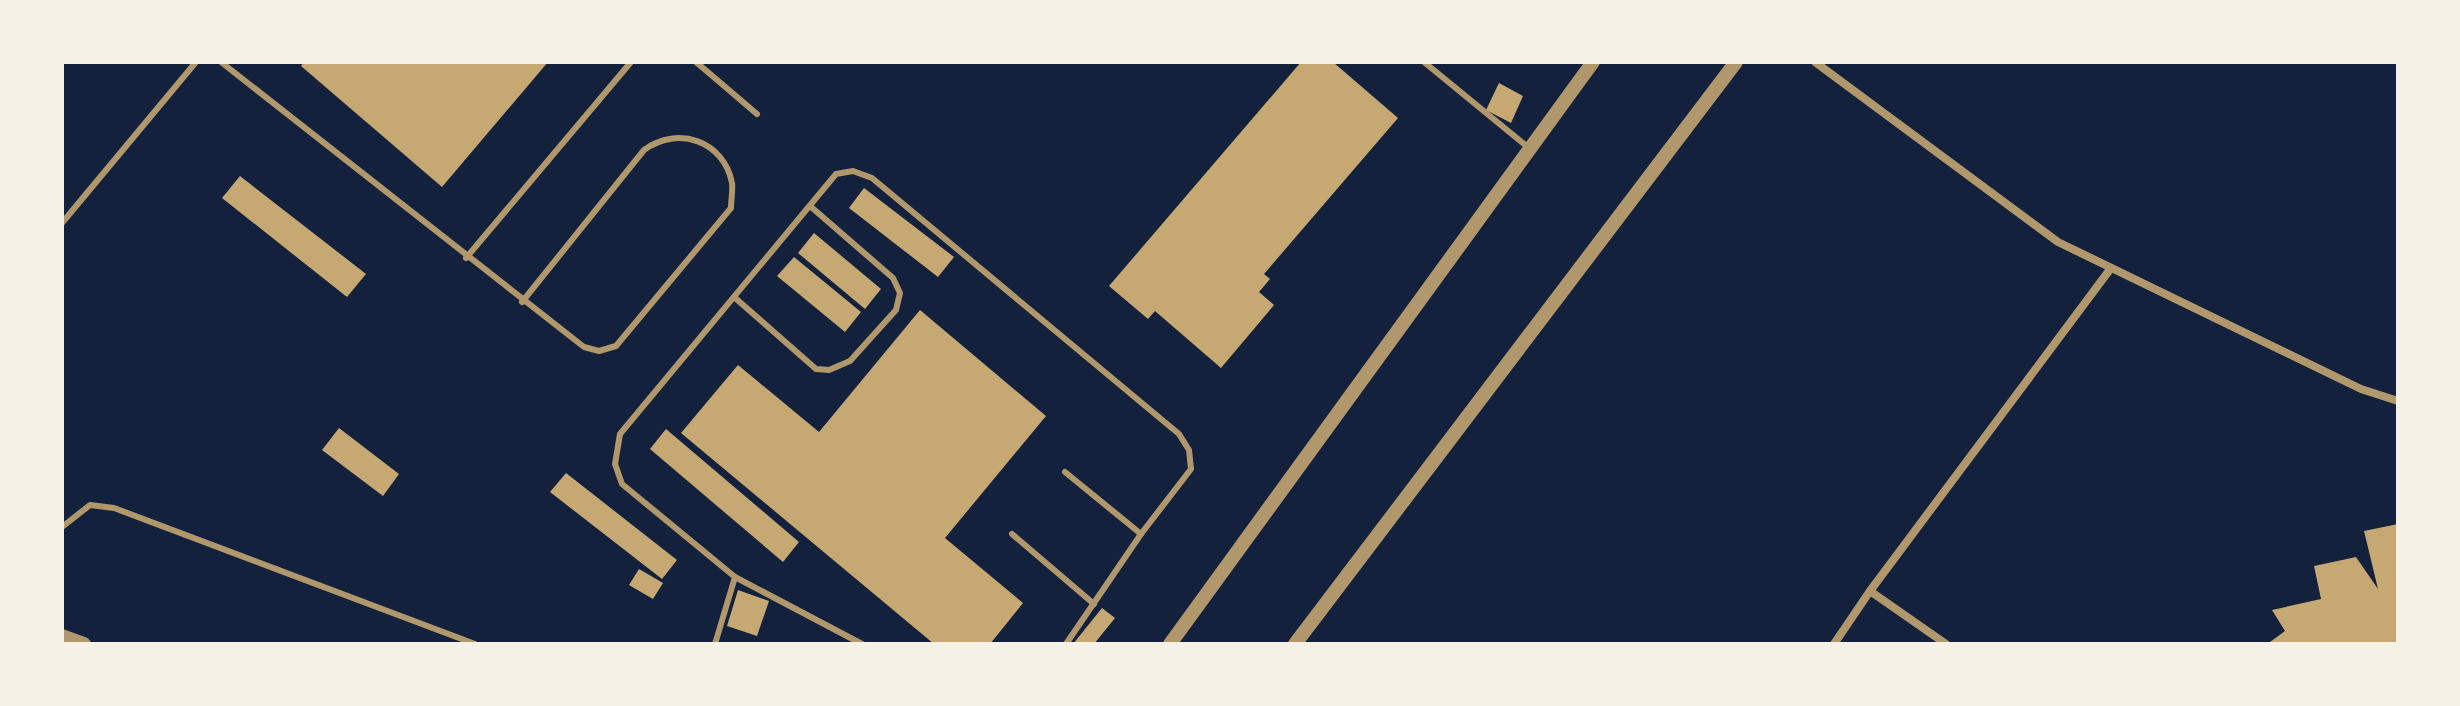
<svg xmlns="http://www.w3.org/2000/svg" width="2460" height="706" viewBox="0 0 2460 706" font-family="'Work Sans',sans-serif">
  <rect width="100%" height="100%" fill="#14213d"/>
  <g fill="#c6a872">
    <path d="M304,62H548L442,187L301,66Z"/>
    <path d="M1301,62H1333L1398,118L1264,274L1270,279L1259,292L1274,305L1221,368L1155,311L1148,319L1109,286Z"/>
    <path d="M1499,83L1523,96L1511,123L1486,110Z"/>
    <path d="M240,176L366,274L347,297L222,198Z"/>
    <path d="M864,188L954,257L938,277L849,208Z"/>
    <path d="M814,233L881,289L865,309L798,253Z"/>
    <path d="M794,257L861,312L845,332L777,276Z"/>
    <path d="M920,310L1046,416L945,538L1023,603L990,644H934L681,433L738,365L819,432Z"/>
    <path d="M339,428L399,474L383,496L322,450Z"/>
    <path d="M666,429L799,542L783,562L650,449Z"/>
    <path d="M566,473L677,560L662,579L550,492Z"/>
    <path d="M2398,524V644H2271L2270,642L2285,631L2272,610L2321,599L2314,566L2356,557L2378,589L2364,531Z"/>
    <path d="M639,569L663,583L653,599L629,585Z"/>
    <path d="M738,590L769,601L757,636L727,626Z"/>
    <path d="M1102,608L1115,618L1094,644H1073Z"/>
  </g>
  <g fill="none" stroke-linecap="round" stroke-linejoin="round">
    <g stroke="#b1986c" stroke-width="6">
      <path d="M221,62L584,347L599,351L616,346L731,208C731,200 733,190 732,183C724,141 678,125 644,150L522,302"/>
      <path d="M696,62L757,114"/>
      <path d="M1424,62L1529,148"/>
      <path d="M62,223L196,62"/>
      <path d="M466,258L631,62"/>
      <path d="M734,297L816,369L829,370L850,361L896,310L900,293L893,278L810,206"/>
      <path d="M1065,472L1141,534"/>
      <path d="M62,527L90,505L114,508L475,644"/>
      <path d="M1012,534L1094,604"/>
      <path d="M735,577L862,644"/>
      <path d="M715,644L735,577L622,484L615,464L620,434L836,174L853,171L872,178L1179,434L1189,450L1191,469L1141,534L1066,644"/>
    </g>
    <g stroke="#b1986c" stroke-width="8">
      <path d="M1815,62L2058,242L2361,389L2398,401"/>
      <path d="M1870,591L1946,644"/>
      <path d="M1834,644L1870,591L2111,268"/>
    </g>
    <g stroke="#b1986c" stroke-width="14">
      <path d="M62,636L84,644"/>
      <path d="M1170,644L1593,62"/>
      <path d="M1295,644L1736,62"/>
    </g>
  </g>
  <rect width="2460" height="706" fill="none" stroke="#f6f1e7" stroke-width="128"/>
</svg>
